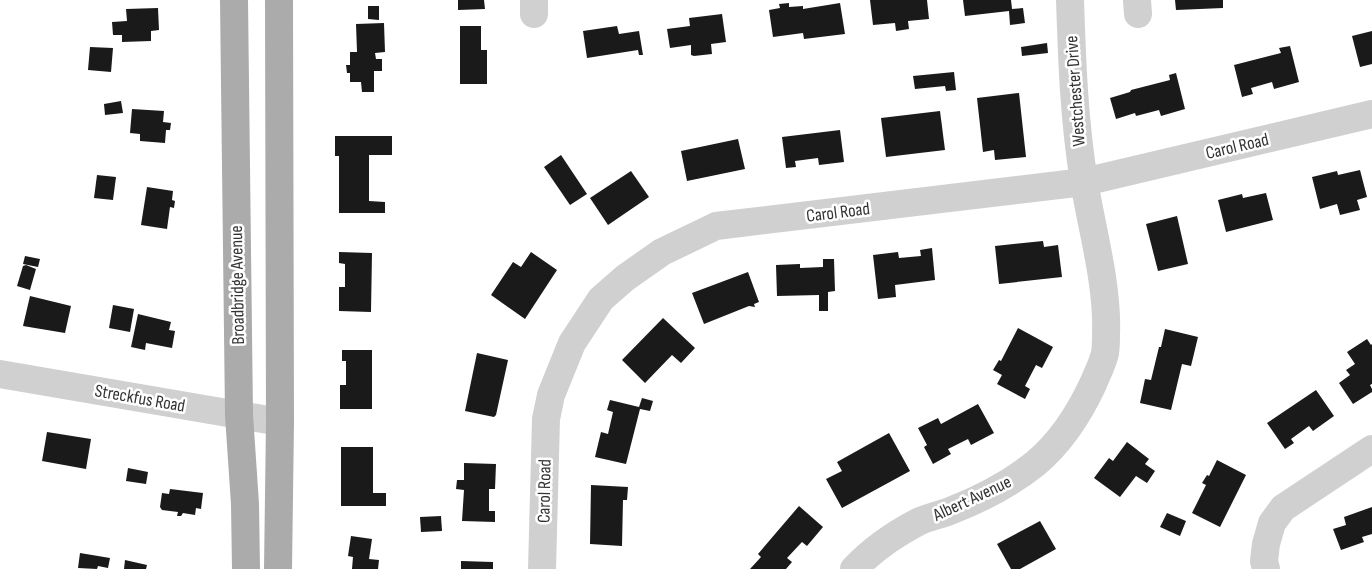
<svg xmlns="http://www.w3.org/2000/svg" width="1372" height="569" viewBox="0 0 1372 569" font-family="'Sofia Sans Condensed',sans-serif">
  <rect width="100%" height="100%" fill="#fff"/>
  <g fill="#1a1a1a">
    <path d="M458,0H484L485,9L458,10Z"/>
    <path d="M870,0H927L929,19L908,21L909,29L896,31L895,23L873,25Z"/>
    <path d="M963,0H1011L1012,9L1023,8L1025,23L1010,25L1009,11L965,16Z"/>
    <path d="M1175,0H1223V8L1176,10Z"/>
    <path d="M789,3V7L803,6V9L840,3L845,34L804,39L803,33L773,37L769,10L780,8L779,4Z"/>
    <path d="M368,6H379V20L368,19Z"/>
    <path d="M158,8L159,30L151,31V41L122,42V35H113L112,22L127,21L126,9Z"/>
    <path d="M722,14L726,42L711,44L712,54L694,56L691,55V45L670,48L667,29L690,26L689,18Z"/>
    <path d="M384,23L385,52L375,53L376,59H382V71H374V92H362L361,82H350V73H347L346,65H350V52H357L356,24Z"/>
    <path d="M460,26H481V50H487V84H460Z"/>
    <path d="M617,26L619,34L639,31L643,55H639L638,50L587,58L583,31Z"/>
    <path d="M1372,31V64L1360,67L1352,36Z"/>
    <path d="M1047,43L1048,53L1022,56L1021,47Z"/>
    <path d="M1290,46L1299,82L1274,89L1272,82L1251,88L1253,94L1242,97L1234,65L1281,53L1279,48Z"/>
    <path d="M90,47L113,48L111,72L88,70Z"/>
    <path d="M954,72L956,90L946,91L945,86L915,89L913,76Z"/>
    <path d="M1176,73L1185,109L1161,116L1159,110L1136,116L1135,113L1116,119L1110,98L1130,92L1131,90L1170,80L1169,75Z"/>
    <path d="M1019,93L1026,157L995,160L994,150L983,152L977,98Z"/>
    <path d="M121,101L123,113L105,115L104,104Z"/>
    <path d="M132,109L164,111L163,122L171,123L170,130H166L165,143L140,141V134L130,133Z"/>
    <path d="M940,111L945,150L886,157L881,118Z"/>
    <path d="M840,130L844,162L819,165L818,158L795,161L796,167L786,168L782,137Z"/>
    <path d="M335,136H392V155H369V201L385,202V213H339V156H335Z"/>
    <path d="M738,139L745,169L687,181L681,151Z"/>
    <path d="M561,155L587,194L570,205L544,167Z"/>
    <path d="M1360,170L1367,197L1357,200L1360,210L1340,215L1337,204L1320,209L1312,177L1337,171L1338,175Z"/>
    <path d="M631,171L649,197L608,225L590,198Z"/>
    <path d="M97,175L116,177L113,200L94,198Z"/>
    <path d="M147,187L173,191L172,200L175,201L174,208L170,207L167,229L141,225Z"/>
    <path d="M1266,193L1273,220L1226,232L1218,200L1242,194L1243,198Z"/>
    <path d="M1177,216L1188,264L1158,271L1146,224Z"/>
    <path d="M1043,241L1044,247L1058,245L1062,277L999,284L995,246Z"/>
    <path d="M932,248L935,280L895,285L896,297L878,299L873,255L898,252L899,258L921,256L920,250Z"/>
    <path d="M339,252L372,253L371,312L339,311V287H345V264L339,263Z"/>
    <path d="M531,252L557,270L525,319L491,295L513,262L521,267Z"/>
    <path d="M25,256L40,259L38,267L23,264Z"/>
    <path d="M823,259H834L835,291L828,292V311H819V295L777,296L776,265L800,264V268L823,267Z"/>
    <path d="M26,265L36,269L30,290L17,286L23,266Z"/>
    <path d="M748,272L759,302L754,304L755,307L749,306L704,324L692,293Z"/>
    <path d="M30,296L71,306L65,333L23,326Z"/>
    <path d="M113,305L134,309L130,332L109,328Z"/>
    <path d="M138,314L171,322L169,330L175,331L172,348L146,343L145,350L131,347Z"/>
    <path d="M663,318L695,348L681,363L672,355L645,383L622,360Z"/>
    <path d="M1018,328L1053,347L1042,368L1036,365L1025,386L1030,389L1025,399L997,384L1002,375L993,370L999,360L1001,361Z"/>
    <path d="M1165,329L1198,337L1191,366L1182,364L1171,410L1140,403L1145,379L1151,380L1159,347H1161Z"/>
    <path d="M1367,339L1371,345L1372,344V384L1370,385L1372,389V392L1353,404L1339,383L1350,375L1346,370L1355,364L1347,352Z"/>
    <path d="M342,350H372V409H340V385H346V361H342Z"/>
    <path d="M477,353L508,360L496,415L494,417L465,411Z"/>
    <path d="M1316,390L1334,416L1313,431L1309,426L1291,439L1294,443L1285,449L1267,423Z"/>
    <path d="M642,398L653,401L650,411L640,409L626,464L595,457L601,432L608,434L613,412L607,410L610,400L639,407Z"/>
    <path d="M978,404L994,433L971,445L968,439L948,449L951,454L933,464L924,447L927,445L918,428L938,418L941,424Z"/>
    <path d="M47,432L91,439L86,469L42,461Z"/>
    <path d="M889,433L910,471L842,508L826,479L842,471L837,462Z"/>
    <path d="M1127,442L1149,459L1145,464L1155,471L1147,483L1136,476L1120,497L1094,478L1109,458L1113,461Z"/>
    <path d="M341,447H373V493H386V506H341Z"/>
    <path d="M1217,460L1246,475L1220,527L1192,513L1206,485L1202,483L1207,475L1209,476Z"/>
    <path d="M464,463L496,464L495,489H489V511H495V522L462,521L464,490L456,489L457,480H464Z"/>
    <path d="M128,468L148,472L146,484L126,481Z"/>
    <path d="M591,485L628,487L627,500H623L622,546L590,544Z"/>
    <path d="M170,489L203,493L201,509L196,508L195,515L183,513L181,516H177L178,512L162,510L160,507L162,493L169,494Z"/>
    <path d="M799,506L823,527L807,546L802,542L787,558L792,562L786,569H750L761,557L758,554Z"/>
    <path d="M1372,507V534L1362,537L1364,542L1341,550L1333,529L1346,525L1344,517Z"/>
    <path d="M1167,513L1186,521L1180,536L1160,527Z"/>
    <path d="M441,516L442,531L421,532L420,517Z"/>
    <path d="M1040,521L1056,549L1020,569H1011L997,544Z"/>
    <path d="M351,536L372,539L369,559L379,560L378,569H352L353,557L348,556Z"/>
    <path d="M80,553L110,558L108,568L98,566L97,569L78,568Z"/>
    <path d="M125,560L147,565L146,569H124Z"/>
    <path d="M461,561L493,562V569H461Z"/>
  </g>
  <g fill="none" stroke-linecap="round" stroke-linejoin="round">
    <g stroke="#d0d0d0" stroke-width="28">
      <path d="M534,0V14"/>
      <path d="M1137,0L1138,14"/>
      <path d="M0,374L280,422"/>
      <path d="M542,569L546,419L551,395L572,343L601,299L625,278L662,252L716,226L1084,182L1372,114"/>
      <path d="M854,569C872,550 895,534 918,522C928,517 940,515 950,511C981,499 1010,484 1036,463C1061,442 1079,414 1093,384C1097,374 1103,363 1105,353C1106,347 1106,340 1106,334C1108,285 1092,230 1084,181C1074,121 1072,60 1070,0"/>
      <path d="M1266,569L1264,561L1266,544L1272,523L1283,508L1372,449"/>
    </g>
    <g stroke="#ababab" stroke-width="28">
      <path d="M234,0L239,415L245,504L246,569"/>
      <path d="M278,569L280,422L279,0"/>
    </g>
  </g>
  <g text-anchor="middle" stroke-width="5" stroke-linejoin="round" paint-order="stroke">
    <g font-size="18" fill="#333" stroke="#fff">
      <text transform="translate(1075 91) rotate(-94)" y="6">Westchester Drive</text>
      <text transform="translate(1237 146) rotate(-13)" y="6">Carol Road</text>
      <text transform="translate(838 212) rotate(-7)" y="6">Carol Road</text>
      <text transform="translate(237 285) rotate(-91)" y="6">Broadbridge Avenue</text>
      <text transform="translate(140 398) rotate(10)" y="6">Streckfus Road</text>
      <text transform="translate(544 491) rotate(-89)" y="6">Carol Road</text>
      <text transform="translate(972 498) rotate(-25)" y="6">Albert Avenue</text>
    </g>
  </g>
</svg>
